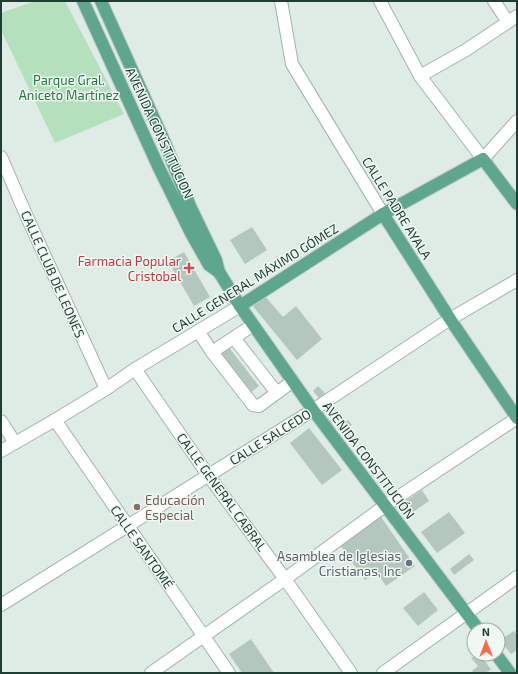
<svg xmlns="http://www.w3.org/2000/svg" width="518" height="674" viewBox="0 0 518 674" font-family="'Exo 2',sans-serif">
  <rect width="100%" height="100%" fill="#dfece5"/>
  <path fill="#b5e0be" d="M35,1H65L124,114L55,143L1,30V13Z"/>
  <g fill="#b4c7be">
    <path d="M252,227L267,250L245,264L230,240Z"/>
    <path d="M184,252L210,297L194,306L168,261Z"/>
    <path d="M264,295L283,317L296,306L322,339L297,360L252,305Z"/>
    <path d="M227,345L259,386L249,394L217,353Z"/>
    <path d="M318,386L325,393L319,398L313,391Z"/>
    <path d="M348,420L352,425L344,430L341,425Z"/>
    <path d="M309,428L342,470L322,485L290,443Z"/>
    <path d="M422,490L429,501L410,514L403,503Z"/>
    <path d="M449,512L465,533L437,553L421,532Z"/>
    <path d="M381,517L415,566L386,586L377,573L365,580L340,545Z"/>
    <path d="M469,554L474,560L454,575L450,569Z"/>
    <path d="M424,592L438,610L418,626L403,608Z"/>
    <path d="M514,631L517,635V650L511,654L500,640Z"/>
    <path d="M251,639L274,673H242L229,654Z"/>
    <path d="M477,654H479L491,669L486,673H474L472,671L478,666L471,658Z"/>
  </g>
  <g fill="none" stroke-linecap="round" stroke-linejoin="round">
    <g stroke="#a1b4ac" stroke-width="14">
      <g id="minor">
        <path d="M281,1L292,64L383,214"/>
        <path d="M380,1L420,76L483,159L517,121"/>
        <path d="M494,1L508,22"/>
        <path d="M420,76L466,50L517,16"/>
        <path d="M1,157L27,217L106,389"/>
        <path d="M253,325L212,352L253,405L259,406L293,381"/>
        <path d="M198,331L212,352"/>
        <path d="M234,338L277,393"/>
        <path d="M135,369L208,475L285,579L351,673"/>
        <path d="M55,420L229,673"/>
        <path d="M1,421L15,443"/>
        <path d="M1,451L55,420L106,389L135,369L240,306"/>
        <path d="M1,605L313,410L450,319L517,280"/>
        <path d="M151,673L285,579L386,505L517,418"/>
        <path d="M383,673L517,577"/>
      </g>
    </g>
    <g stroke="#c0c9c6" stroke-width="14">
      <g id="major">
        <path d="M83,1L159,168L191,233L209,265L219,272"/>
        <path d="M101,1L165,143L190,206L216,260L219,272L240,306L313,410L479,630"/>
        <path d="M383,214L450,319L517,418"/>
        <path d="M240,306L383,214L483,159L517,204"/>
        <path d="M496,654L510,673"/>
      </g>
    </g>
    <use href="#minor" stroke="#fff" stroke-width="12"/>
    <use href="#major" stroke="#5fa68e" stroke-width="12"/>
  </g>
  <path fill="#e0444e" stroke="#f0f8f3" stroke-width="1.5" d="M187 262h4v4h4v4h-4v4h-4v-4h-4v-4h4z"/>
  <circle fill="#8d6e63" stroke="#f0f8f3" stroke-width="1.5" cx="137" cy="507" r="4"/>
  <circle fill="#6b7280" stroke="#f0f8f3" stroke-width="1.5" cx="409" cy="563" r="4"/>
  <g text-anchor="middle" stroke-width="3" stroke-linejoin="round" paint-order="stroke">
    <g font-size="13" fill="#24793e" stroke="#f0f8f3">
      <text x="69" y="85">Parque Gral.<tspan x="69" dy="15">Aniceto Martínez</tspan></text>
    </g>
    <g font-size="13" fill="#1e3e33" stroke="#f0f8f3">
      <text transform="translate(160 133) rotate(65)" y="5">AVENIDA CONSTITUCION</text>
      <text transform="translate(397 208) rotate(58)" y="5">CALLE PADRE AYALA</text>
      <text transform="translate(53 274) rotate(66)" y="5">CALLE CLUB DE LEONES</text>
      <text transform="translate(255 278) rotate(-32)" y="5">CALLE GENERAL MÁXIMO GÓMEZ</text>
      <text transform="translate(270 437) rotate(-32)" y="5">CALLE SALCEDO</text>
      <text transform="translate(369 460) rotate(53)" y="5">AVENIDA CONSTITUCIÓN</text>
      <text transform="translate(222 492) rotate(54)" y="5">CALLE GENERAL CABRAL</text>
      <text transform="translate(142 547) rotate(55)" y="5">CALLE SANTOMÉ</text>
    </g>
    <g font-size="13" fill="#be3a42" stroke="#f0f8f3" text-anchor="end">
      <text x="181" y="266">Farmacia Popular<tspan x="181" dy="15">Cristobal</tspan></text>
    </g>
    <g font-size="13" fill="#785e54" stroke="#f0f8f3" text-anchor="start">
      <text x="145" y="505">Educación<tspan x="145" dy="15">Especial</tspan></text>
    </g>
    <g font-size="13" fill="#5b616d" stroke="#f0f8f3" text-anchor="end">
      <text x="401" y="561">Asamblea de Iglesias<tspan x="401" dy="15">Cristianas, Inc</tspan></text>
    </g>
  </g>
  <rect width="518" height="674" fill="none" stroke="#1e3e33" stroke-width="4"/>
  <g transform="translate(486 642) rotate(359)"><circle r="19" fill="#f0f8f3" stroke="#9caea6"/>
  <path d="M0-3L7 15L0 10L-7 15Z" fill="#ff684a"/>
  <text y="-6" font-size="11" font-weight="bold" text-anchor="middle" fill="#1e3e33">N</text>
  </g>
</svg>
